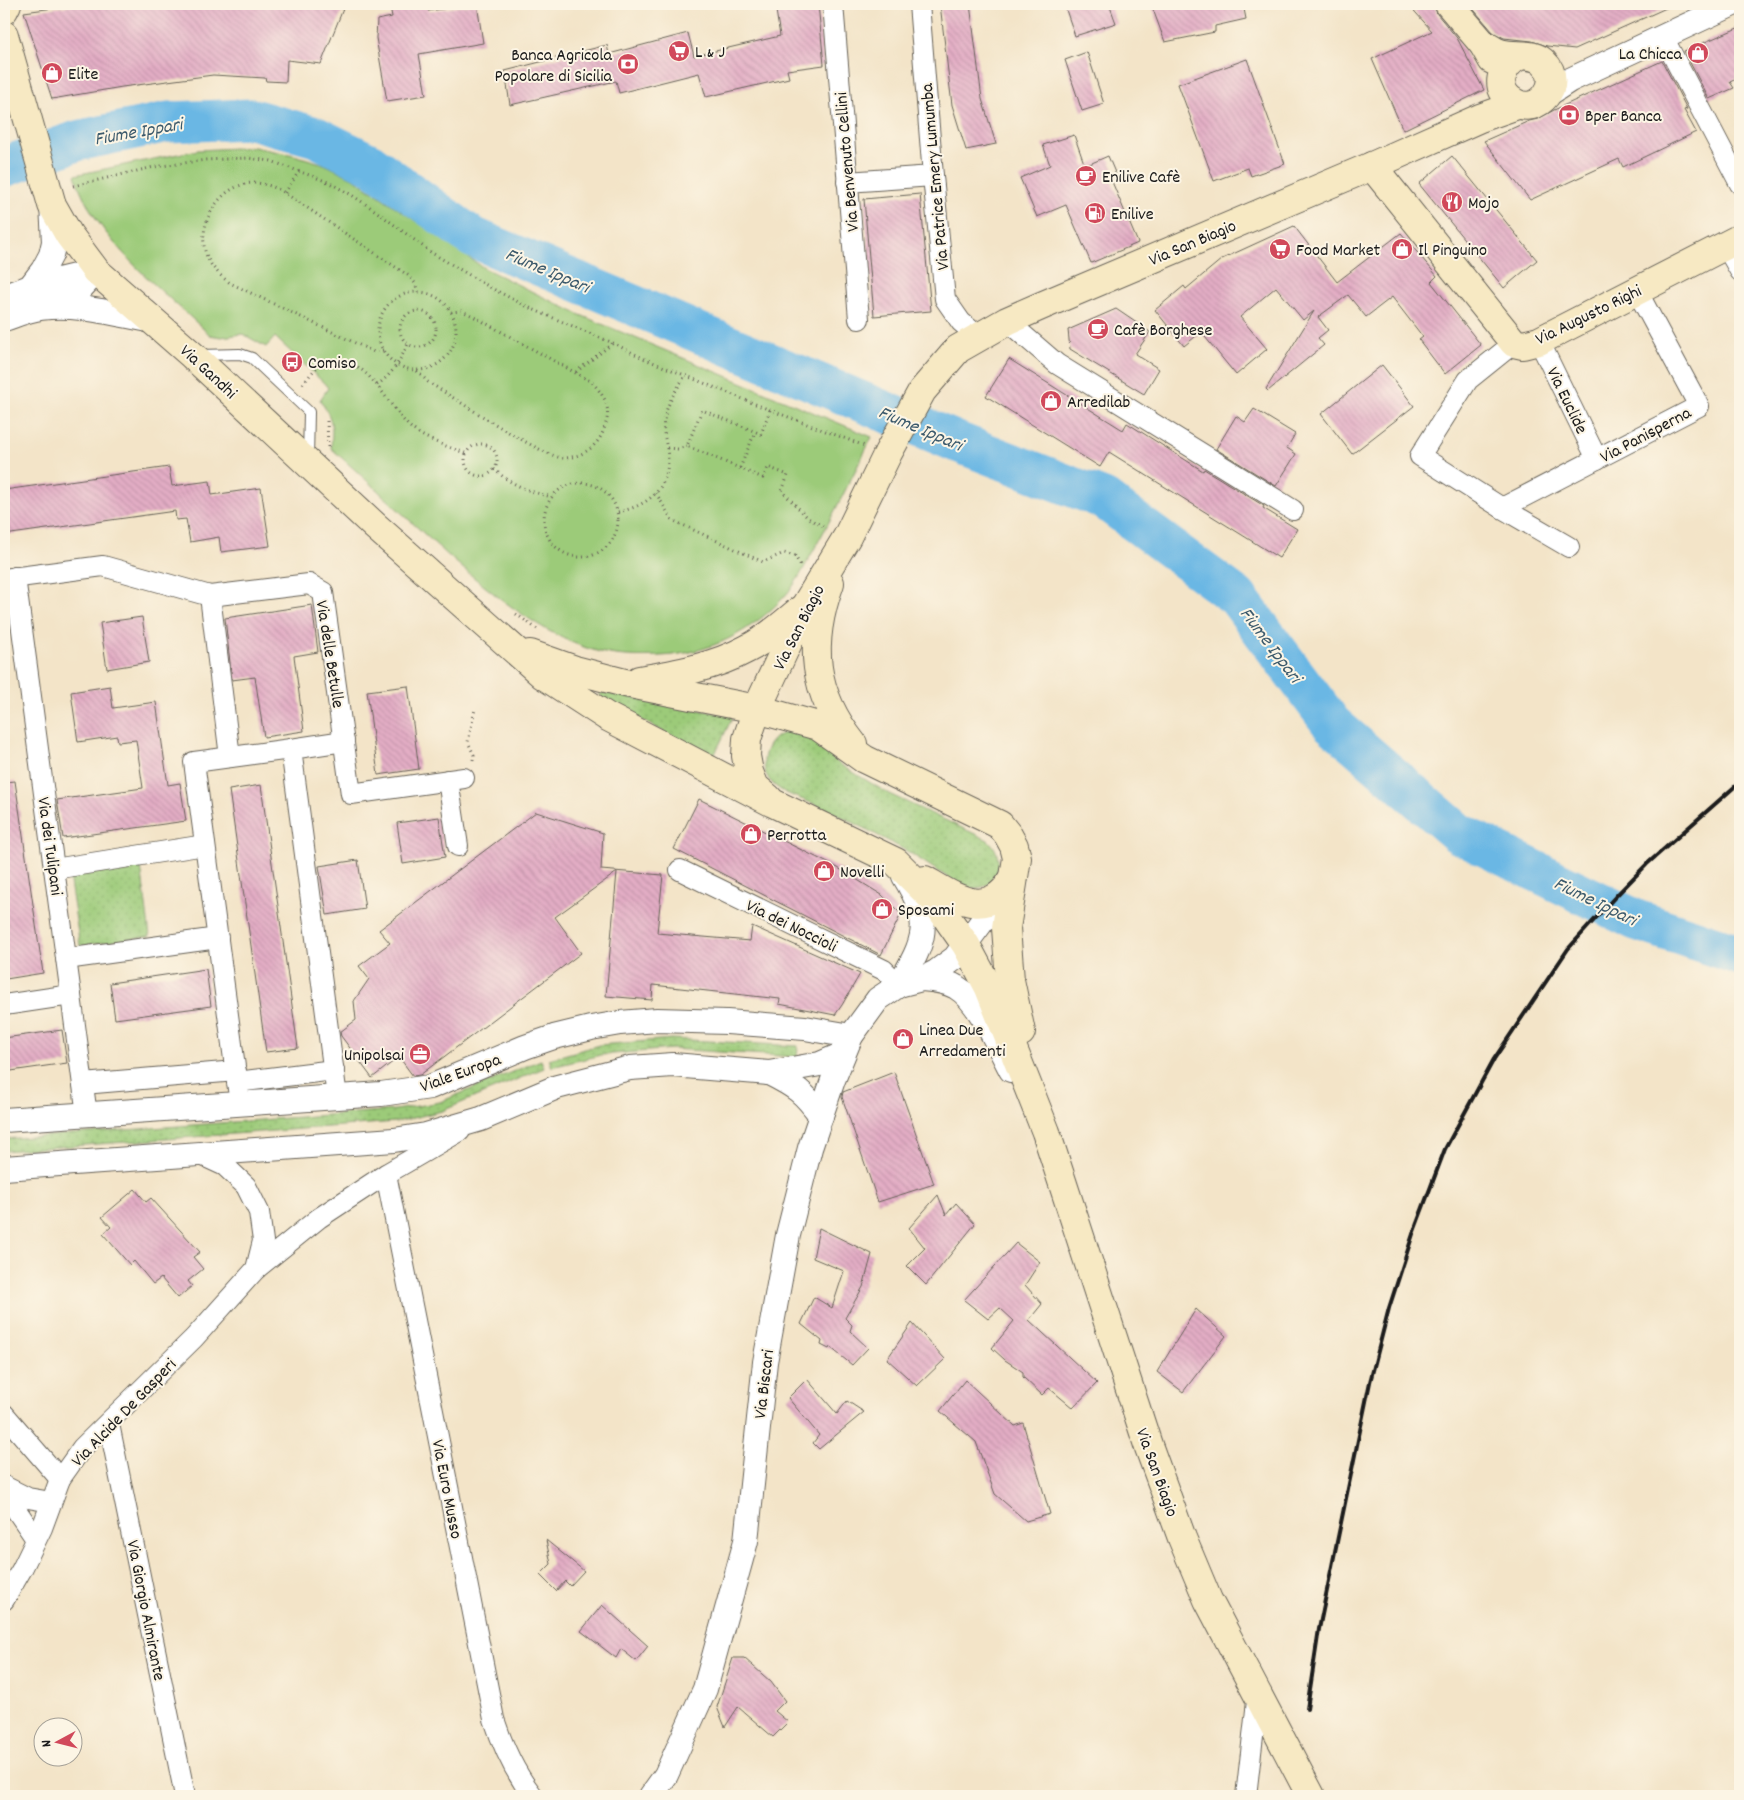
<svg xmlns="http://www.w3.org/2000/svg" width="1744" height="1800" viewBox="0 0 1744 1800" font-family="Dekko,sans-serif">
  <defs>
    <pattern id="garden-dots" width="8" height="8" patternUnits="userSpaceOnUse" patternTransform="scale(1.25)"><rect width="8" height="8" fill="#9ccb79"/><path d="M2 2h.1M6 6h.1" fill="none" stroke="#86ae68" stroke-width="1.8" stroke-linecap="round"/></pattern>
    <pattern id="building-back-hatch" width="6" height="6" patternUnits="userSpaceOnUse" patternTransform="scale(1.25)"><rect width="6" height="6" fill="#e3adc5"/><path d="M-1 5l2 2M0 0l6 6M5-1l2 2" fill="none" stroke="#c294a9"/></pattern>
  </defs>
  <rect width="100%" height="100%" fill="#fcf5e5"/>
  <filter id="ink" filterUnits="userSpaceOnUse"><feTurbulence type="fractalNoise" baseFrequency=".02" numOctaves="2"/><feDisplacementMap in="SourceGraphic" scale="10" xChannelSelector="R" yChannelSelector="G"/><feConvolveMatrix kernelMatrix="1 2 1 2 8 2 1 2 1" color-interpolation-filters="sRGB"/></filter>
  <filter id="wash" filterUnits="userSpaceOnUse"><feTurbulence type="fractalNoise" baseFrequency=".0096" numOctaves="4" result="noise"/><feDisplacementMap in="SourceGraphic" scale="20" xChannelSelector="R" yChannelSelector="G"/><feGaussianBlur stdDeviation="1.12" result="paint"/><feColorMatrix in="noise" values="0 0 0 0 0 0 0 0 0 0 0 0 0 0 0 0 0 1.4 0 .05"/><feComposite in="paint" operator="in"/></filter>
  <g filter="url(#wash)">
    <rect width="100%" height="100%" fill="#f3e4c8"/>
    <path fill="#9ccb79" stroke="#5c744a" d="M254,147L294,155L324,164L355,179L484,268L578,314L872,437C852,477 833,516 811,555C804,568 796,584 785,596C752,632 709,654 660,656C639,657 620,657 600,652C533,636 456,563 406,517C382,494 356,471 331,448C333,425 333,420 320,400L328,388L324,383L275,337L266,347L243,334L221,337L210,335C162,290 94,239 75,175L198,150Z"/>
    <g fill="url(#garden-dots)" stroke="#5c744a">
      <path d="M599,692L733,716L713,758L602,699Z"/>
      <path d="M792,730L818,741L838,763L889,794L988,840C1007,857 999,890 972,888C957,887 919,857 903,849C875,834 847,818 818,806C804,799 785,795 774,785C760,773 761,750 775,738C780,734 786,732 792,730Z"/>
      <path d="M141,866L150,936L80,946L69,876Z"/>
      <path d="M672,1039L798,1046L797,1057L672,1049L601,1055L552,1067L549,1059L599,1045Z"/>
      <path d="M541,1060L544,1068L442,1111L396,1122L4,1151V1139L395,1110L440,1102Z"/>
    </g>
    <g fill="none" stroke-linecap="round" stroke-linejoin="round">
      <path stroke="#6bb7e4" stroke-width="41" d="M4,167L77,141L168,122L252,119L316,137L371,164L472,237L957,442L1104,499L1237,597L1332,724L1458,833L1636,920L1740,955"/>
    </g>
    <g id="blocks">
      <g fill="url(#building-back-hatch)">
        <path d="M84,4H345L321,64L287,60L286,82L266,81L265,78L213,75L122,87L52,99L24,12Z"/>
        <path d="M406,4H427L428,11L477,4L483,43L419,54L426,95L387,101L376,38L377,20L392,17L390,6Z"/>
        <path d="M775,4H818L824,65L787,70L789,78L706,97L699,73L619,93L616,81L510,105L505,71L607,45L609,54L688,33L694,56L780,36Z"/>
        <path d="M940,4H970L982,99L996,144L966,150L952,105Z"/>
        <path d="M1064,4H1109L1116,23L1075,36Z"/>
        <path d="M1151,4H1243L1246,19L1215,26V32L1165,42Z"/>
        <path d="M1408,4H1434L1437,14L1457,38L1484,90L1403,130L1372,59L1432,31Z"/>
        <path d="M1469,4H1675L1575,49L1547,46L1532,41L1504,38L1493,32Z"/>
        <path d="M1740,27V77L1730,82L1734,88L1709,99L1684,51Z"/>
        <path d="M1087,52L1104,104L1082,111L1065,60Z"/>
        <path d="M1247,59L1285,164L1251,176L1248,168L1214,181L1178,84Z"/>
        <path d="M1662,61L1687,109L1684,110L1696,132L1623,167L1619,159L1530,200L1484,141L1529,121L1538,119L1554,110Z"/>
        <path d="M1074,135L1085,166L1108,156L1116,175L1110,177L1138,243L1091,263L1066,205L1037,217L1020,178L1050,165L1043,145Z"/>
        <path d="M1452,156L1537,260L1504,288L1419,184Z"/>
        <path d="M920,194L931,311L874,316L864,199Z"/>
        <path d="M1294,226L1337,282L1401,233L1437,276L1431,282L1481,345L1445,374L1419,340L1423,337L1392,297L1366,317L1348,295L1318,317L1328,330L1318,338L1324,345L1268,391L1266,389L1314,311L1303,320L1276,287L1240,317L1267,349L1236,375L1201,332L1184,346L1155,310L1184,286L1186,289L1222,259Z"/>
        <path d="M1116,309L1150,332L1135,354L1159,369L1144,394L1070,349L1068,330Z"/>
        <path d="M1009,359L1123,430L1127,423L1203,471L1204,469L1264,506L1263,508L1297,529L1279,558L1109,452L1100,467L986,396Z"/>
        <path d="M1382,365L1414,406L1352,454L1321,414Z"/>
        <path d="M1254,409L1295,434L1287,448L1296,454L1276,486L1216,449L1236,416L1245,422Z"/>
        <path d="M169,467L172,486L210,481L212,495L261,488L270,546L221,552L219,537L190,542L186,519L176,520L175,511L4,535V490Z"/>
        <path d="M312,605L318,652L294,656L304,731L264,737L255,677L232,680L225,618Z"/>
        <path d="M142,617L149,662L107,669L100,623Z"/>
        <path d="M110,686L113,708L156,702L168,785L180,783L186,821L63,838L57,800L143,788L136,740L118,742L117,736L78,742L71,692Z"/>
        <path d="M408,686L419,769L378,775L367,691Z"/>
        <path d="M15,781L43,973L6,979L4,960V782Z"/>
        <path d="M261,785L298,1048L266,1052L229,790Z"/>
        <path d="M699,799L838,868L882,895L901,914L881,955L674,849Z"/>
        <path d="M536,812L603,833L601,870L663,875L657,933L750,941L752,926L860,974L842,1005L835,1015L779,1004L780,999L653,985L652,1000L606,996L617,872L555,917L581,953L420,1075L413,1076L399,1057L372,1078L341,1036L340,1032L356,1020L354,1001L369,979L359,966L390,943L379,930Z"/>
        <path d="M439,817L445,857L403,864L397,823Z"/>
        <path d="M358,860L365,909L327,915L319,866Z"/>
        <path d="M206,969L211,1006L115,1019L110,983Z"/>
        <path d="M62,1030L67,1063L4,1072V1038Z"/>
        <path d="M894,1072L934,1184L878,1202L842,1097L843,1092Z"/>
        <path d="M135,1189L146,1202L151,1198L200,1252L193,1257L203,1269L188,1281L192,1286L178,1298L161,1278L153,1284L134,1261L130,1265L103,1234L111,1227L102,1217Z"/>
        <path d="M938,1195L946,1215L956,1203L975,1224L926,1285L907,1266L925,1248L909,1228Z"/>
        <path d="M819,1228L872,1254L863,1287L845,1318L852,1325L850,1331L868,1348L852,1365L830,1347L829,1349L821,1345L822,1341L801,1324L814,1297L832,1308L844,1271L813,1258Z"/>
        <path d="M1016,1243L1040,1262L1025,1285L1042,1304L1029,1320L1097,1383L1073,1408L1049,1388L1042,1395L1023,1377V1372L1005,1360L992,1348L1014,1321L1000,1308L988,1319L964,1300Z"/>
        <path d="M1196,1309L1226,1336L1183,1392L1157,1372Z"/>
        <path d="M912,1323L945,1359L917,1386L887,1359Z"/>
        <path d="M807,1379L837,1414L847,1401L864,1412L819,1449L813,1443L819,1435L788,1398Z"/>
        <path d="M965,1380L1015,1426L1023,1423L1050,1514L1026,1521L995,1494L976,1442L940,1411Z"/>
        <path d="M546,1540L584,1571L570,1586L565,1581L556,1591L540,1575L551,1564Z"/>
        <path d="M602,1605L648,1646L636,1661L621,1649L616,1658L581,1631Z"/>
        <path d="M733,1658H744L771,1682L785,1701L775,1711L788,1722L773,1737L738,1707L725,1727L717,1707Z"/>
      </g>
    </g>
  </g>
  <g filter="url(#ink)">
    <use href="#blocks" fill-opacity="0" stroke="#676258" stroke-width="1"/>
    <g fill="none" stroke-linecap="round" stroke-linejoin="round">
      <g stroke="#676258" stroke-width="12">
        <path id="service" d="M200,355L240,354L252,358L309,412L308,458"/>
      </g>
      <g stroke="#676258" stroke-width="22">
        <g id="minor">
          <path d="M833,4L859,319"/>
          <path d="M919,4L933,176L945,299L961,322L979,337"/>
          <path d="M1663,37L1740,184"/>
          <path d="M847,182L933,176"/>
          <path d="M1726,246L1740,271"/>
          <path d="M1007,321L1057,364L1293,510"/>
          <path d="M1539,341L1597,459"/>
          <path d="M1514,343L1468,380L1420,456L1502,508L1569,547"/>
          <path d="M1502,508L1699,406L1637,291"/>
          <path d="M15,577L87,1115"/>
          <path d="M4,579L103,566L210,596L309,584L323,592L351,794L464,778"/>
          <path d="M210,596L230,757"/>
          <path d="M448,780L458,846"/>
          <path d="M54,869L205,845"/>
          <path d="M680,870L884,970L899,985"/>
          <path d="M66,959L218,938"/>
          <path d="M4,1005L71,995"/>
          <path d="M237,1082L334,1070"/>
          <path d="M83,1084L236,1071"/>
          <path d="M337,1097L291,749L344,741"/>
          <path d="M240,1104L194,762L291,749"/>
          <path d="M199,1154L225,1166L246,1186L259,1212L263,1241L256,1269"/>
          <path d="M386,1174L494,1719C503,1747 515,1773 533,1796"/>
          <path d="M4,1414L60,1479"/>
          <path d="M109,1424L185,1796"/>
          <path d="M4,1486L28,1498L51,1502"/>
          <path d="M4,1492L36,1539"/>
          <path d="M4,1600L22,1569L42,1528L60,1479L82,1448L194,1338L256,1269L319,1218L386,1174L460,1131"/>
          <path d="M1246,1796L1258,1693"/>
        </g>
      </g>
      <g stroke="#676258" stroke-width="26">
        <g id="tertiary">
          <path d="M1547,95L1570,80L1733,4"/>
          <path d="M30,287L96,271"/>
          <path d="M4,296L30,287L43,270L51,255L54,242L52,205"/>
          <path d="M51,305C76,297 80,290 96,271"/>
          <path d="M4,319C16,315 28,310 41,308C78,303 118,315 155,321"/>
          <path d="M922,979C934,980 946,981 956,987C979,1000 998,1046 1011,1070"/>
          <path d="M899,985C926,939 933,924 904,876"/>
          <path d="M769,1073C795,1086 804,1092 821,1116"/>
          <path d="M4,1120L381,1094L430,1087L525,1047L554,1037L591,1028L620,1023L657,1020L727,1022L805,1028L851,1036"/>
          <path d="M4,1168L394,1140L426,1135L481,1119L557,1087L630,1068L673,1065L769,1073L820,1064L843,1054"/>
          <path d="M651,1796L666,1775L705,1689L746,1541L765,1362L788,1235L810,1148L833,1080L851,1036L878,999L899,985L922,979L936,972L955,958L1007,888"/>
        </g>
      </g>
      <g stroke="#676258" stroke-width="30">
        <g id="secondary">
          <path d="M1449,4L1483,44L1492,60"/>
          <path d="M4,10L7,4"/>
          <path d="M4,35L52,205L69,235L96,271L192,355L375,526L543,675L606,716L773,803L896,862L935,901L966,945L989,988L1046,1132L1148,1445L1182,1538L1208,1600L1311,1796"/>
          <path d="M1483,44C1489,47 1494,51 1500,53C1515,58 1533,51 1544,63C1565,83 1538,117 1514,102C1493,90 1500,66 1519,56"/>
          <path d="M1372,166L1514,343L1523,345L1539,341L1740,238"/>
          <path d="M830,583C808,644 812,692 853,744"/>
          <path d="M530,654L575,670L625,683L757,709L818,726L864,759L1000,825L1008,835L1014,846L1017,858L1006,928L1010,980L1021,1032"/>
          <path d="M639,680C675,674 714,667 747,649C767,639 783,624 800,610"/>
          <path d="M768,798L755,787L749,772L746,756L747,739L757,709L805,606L847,537L888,453L922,391L958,349L1007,321L1041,306L1372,166L1480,118L1517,105"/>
          <path d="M925,880C956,898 987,921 1013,879"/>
        </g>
      </g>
      <g stroke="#676258" stroke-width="3" stroke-dasharray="1 4" stroke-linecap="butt">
        <path d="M73,186L154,167L206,160L248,158L271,161L328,182L350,194L376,211L432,253L493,289L532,309L613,343L645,359L770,410L865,446"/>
        <path d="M285,193L299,171"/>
        <circle cx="417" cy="331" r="39"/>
        <circle cx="418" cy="329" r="18"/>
        <path d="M383,350L374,352L230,283C220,276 210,266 206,254C196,224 220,184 253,183C265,183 275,187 285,193L409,276L415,283L418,292"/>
        <path d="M417,371L428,382C450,395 545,459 564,458C582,457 598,447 604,429C612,408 606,398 592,382L471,315L462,311L451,312"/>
        <path d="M576,372L613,343"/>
        <path d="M303,384C308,378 313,370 318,367C362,341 385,404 410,427C423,439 449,447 465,453"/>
        <path d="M377,385C393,374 400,360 408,344"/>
        <path d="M770,410L761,434L702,410L687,446L763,478L768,467L788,475L782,491L808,518L824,527"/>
        <path d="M327,421L328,447"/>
        <circle cx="481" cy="460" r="16"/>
        <path d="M667,448L678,449L687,446"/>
        <path d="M740,468L755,432"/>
        <path d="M494,469C511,485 530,492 552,497"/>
        <circle cx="581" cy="520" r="37"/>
        <path d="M656,493L672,520L763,562L784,553L795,556L800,565"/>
        <path d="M618,512C646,506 668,491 668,459C668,446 662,434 664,421C666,405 676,390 685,376"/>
        <path d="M516,614L537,629"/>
        <path d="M473,760L474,755L468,742L475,709"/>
      </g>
      <use href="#service" stroke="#fff" stroke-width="10"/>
      <use href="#minor" stroke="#fff" stroke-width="20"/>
      <use href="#tertiary" stroke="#fff" stroke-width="24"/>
      <use href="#secondary" stroke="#f7e9c3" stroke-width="28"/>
      <path stroke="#1c1c1c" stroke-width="4" d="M1307,1709L1319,1629L1370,1382L1389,1308L1413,1234L1445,1149L1494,1059L1568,949L1615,897L1647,864L1740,782"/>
    </g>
  </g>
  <defs>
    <g id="supermarket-disc" transform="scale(1.125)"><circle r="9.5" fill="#d1495b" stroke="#fcf5e5"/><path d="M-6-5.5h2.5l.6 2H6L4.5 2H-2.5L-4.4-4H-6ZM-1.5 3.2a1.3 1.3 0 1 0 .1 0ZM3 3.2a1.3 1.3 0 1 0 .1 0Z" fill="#fff"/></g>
    <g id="shop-disc" transform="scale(1.125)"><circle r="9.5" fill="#d1495b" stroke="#fcf5e5"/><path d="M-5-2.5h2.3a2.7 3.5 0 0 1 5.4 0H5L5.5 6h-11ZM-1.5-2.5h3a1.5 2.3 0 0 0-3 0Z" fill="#fff"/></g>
    <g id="bank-disc" transform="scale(1.125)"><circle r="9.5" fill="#d1495b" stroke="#fcf5e5"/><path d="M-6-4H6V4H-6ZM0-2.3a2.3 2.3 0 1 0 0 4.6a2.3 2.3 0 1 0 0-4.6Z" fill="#fff"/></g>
    <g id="cafe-disc" transform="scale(1.125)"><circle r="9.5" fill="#d1495b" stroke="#fcf5e5"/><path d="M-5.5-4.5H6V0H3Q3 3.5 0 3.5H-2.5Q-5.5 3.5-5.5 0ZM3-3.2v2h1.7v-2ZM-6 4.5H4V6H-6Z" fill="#fff"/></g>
    <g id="restaurant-disc" transform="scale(1.125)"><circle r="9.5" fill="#d1495b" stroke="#fcf5e5"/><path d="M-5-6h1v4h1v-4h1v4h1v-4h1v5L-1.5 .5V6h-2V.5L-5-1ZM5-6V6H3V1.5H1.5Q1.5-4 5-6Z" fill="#fff"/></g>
    <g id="fuel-disc" transform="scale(1.125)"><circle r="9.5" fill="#d1495b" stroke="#fcf5e5"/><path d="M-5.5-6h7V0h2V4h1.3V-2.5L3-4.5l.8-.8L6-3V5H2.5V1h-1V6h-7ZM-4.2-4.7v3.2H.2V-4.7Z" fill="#fff"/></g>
    <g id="bus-disc" transform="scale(1.125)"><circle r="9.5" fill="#d1495b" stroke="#fcf5e5"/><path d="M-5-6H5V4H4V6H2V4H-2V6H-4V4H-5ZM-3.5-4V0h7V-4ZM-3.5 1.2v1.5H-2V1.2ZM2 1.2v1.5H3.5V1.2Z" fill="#fff"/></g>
    <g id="office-disc" transform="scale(1.125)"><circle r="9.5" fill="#d1495b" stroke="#fcf5e5"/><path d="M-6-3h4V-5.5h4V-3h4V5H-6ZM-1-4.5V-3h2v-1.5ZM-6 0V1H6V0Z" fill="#fff"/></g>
  </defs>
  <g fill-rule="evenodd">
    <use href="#supermarket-disc" x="679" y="51"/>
    <use href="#shop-disc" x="1698" y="53"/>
    <use href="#bank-disc" x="628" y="64"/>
    <use href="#shop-disc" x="52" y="73"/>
    <use href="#bank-disc" x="1569" y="115"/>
    <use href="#cafe-disc" x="1086" y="176"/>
    <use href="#restaurant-disc" x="1452" y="202"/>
    <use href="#fuel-disc" x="1095" y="213"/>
    <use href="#supermarket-disc" x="1280" y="249"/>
    <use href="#shop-disc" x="1402" y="249"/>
    <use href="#cafe-disc" x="1098" y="329"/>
    <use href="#bus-disc" x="292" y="362"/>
    <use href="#shop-disc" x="1051" y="401"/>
    <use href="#shop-disc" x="751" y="834"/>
    <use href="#shop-disc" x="824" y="871"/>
    <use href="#shop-disc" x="882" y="909"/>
    <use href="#shop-disc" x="903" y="1039"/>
    <use href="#office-disc" x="420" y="1054"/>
  </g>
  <g text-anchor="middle" stroke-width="4" stroke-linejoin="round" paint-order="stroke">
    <g font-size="18" fill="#1c1c1c" stroke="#fcf5e5" text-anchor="start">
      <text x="695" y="57">L &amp; J</text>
      <text x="1682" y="59" text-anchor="end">La Chicca</text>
      <text x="612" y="60" text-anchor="end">Banca Agricola<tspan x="612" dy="21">Popolare di Sicilia</tspan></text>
      <text x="68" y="79">Elite</text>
      <text x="1585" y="121">Bper Banca</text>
      <text x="1102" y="182">Enilive Cafè</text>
      <text x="1468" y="208">Mojo</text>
      <text x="1111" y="219">Enilive</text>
      <text x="1296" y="255">Food Market</text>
      <text x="1418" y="255">Il Pinguino</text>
      <text x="1114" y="335">Cafè Borghese</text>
      <text x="308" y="368">Comiso</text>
      <text x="1067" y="407">Arredilab</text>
      <text x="767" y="840">Perrotta</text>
      <text x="840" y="877">Novelli</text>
      <text x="898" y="915">Sposami</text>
      <text x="919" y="1035">Linea Due<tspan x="919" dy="21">Arredamenti</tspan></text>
      <text x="404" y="1060" text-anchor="end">Unipolsai</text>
    </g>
    <g font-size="18" fill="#1c1c1c" stroke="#fcf5e5">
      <text transform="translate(846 162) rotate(-95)" y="6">Via Benvenuto Cellini</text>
      <text transform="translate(934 177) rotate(-95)" y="6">Via Patrice Emery Lumumba</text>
      <text transform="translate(1192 242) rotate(-23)" y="6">Via San Biagio</text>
      <text transform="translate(1588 314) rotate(-26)" y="6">Via Augusto Righi</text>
      <text transform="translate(209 371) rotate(43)" y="6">Via Gandhi</text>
      <text transform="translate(1568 400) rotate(64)" y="6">Via Euclide</text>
      <text transform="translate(1645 434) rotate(-28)" y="6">Via Panisperna</text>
      <text transform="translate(798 627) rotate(-63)" y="6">Via San Biagio</text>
      <text transform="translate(331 654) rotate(81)" y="6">Via delle Betulle</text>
      <text transform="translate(51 846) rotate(82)" y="6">Via dei Tulipani</text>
      <text transform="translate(792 925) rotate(26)" y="6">Via dei Noccioli</text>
      <text transform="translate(460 1072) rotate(-20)" y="6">Viale Europa</text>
      <text transform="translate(763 1384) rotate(-83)" y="6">Via Biscari</text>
      <text transform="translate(123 1412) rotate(-46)" y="6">Via Alcide De Gasperi</text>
      <text transform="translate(1158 1472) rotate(70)" y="6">Via San Biagio</text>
      <text transform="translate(448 1489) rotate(79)" y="6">Via Euro Musso</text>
      <text transform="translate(147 1610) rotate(79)" y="6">Via Giorgio Almirante</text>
    </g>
    <g font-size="19" font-style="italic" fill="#3c5a6c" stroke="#fcf5e5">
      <text transform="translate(138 130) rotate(-10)" y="7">Fiume Ippari</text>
      <text transform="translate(548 269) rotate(23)" y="7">Fiume Ippari</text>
      <text transform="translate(921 427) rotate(23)" y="7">Fiume Ippari</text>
      <text transform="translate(1272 644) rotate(53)" y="7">Fiume Ippari</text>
      <text transform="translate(1596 900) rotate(26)" y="7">Fiume Ippari</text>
    </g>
  </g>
  <rect width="1744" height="1800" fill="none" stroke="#fcf5e5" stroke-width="20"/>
  <g transform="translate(58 1742) rotate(263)"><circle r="24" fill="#fcf5e5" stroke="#a29e95"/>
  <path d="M0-4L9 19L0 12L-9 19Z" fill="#d1495b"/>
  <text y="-8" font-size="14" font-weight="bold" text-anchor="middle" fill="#1c1c1c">N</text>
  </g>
</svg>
